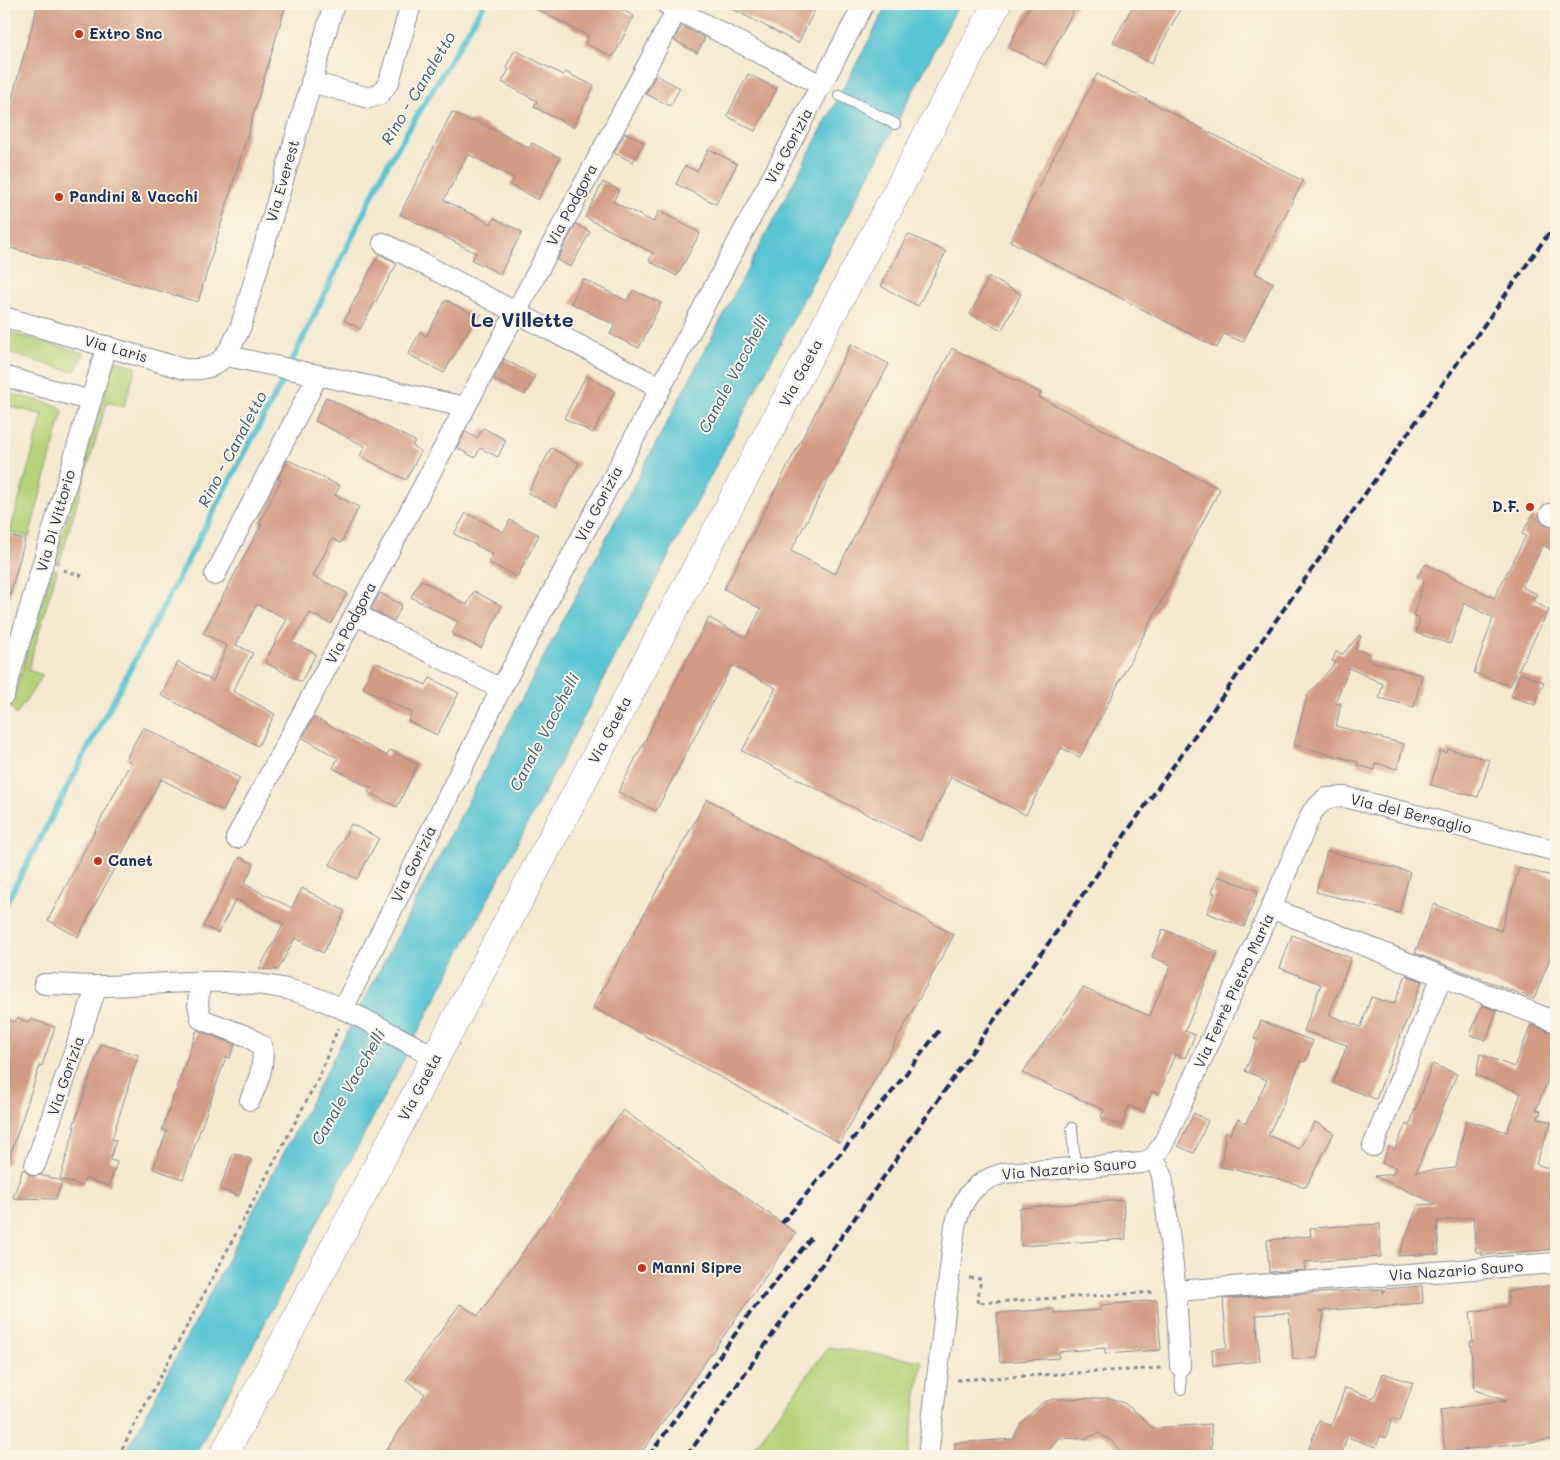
<svg xmlns="http://www.w3.org/2000/svg" width="1560" height="1460" viewBox="0 0 1560 1460" font-family="Mali,sans-serif">
  <rect width="100%" height="100%" fill="#fcf5e5"/>
  <filter id="ink" filterUnits="userSpaceOnUse"><feTurbulence type="fractalNoise" baseFrequency=".02" numOctaves="2"/><feDisplacementMap in="SourceGraphic" scale="10" xChannelSelector="R" yChannelSelector="G"/><feConvolveMatrix kernelMatrix="1 2 1 2 8 2 1 2 1" color-interpolation-filters="sRGB"/></filter>
  <filter id="wash" filterUnits="userSpaceOnUse"><feTurbulence type="fractalNoise" baseFrequency=".0096" numOctaves="4" result="noise"/><feDisplacementMap in="SourceGraphic" scale="20" xChannelSelector="R" yChannelSelector="G"/><feGaussianBlur stdDeviation="1.12" result="paint"/><feColorMatrix in="noise" values="0 0 0 0 0 0 0 0 0 0 0 0 0 0 0 0 0 1.4 0 .05"/><feComposite in="paint" operator="in"/></filter>
  <g filter="url(#wash)">
    <rect width="100%" height="100%" fill="#f5e9d0"/>
    <g fill="#b6d278" stroke="#68806b">
      <path d="M4,331L84,353L76,370L70,371L4,352Z"/>
      <path d="M115,360L136,367L124,407L107,402L59,564L54,562Z"/>
      <path d="M4,392L59,406L63,411L29,537L10,532L43,415L4,405Z"/>
      <path d="M52,569L57,570L28,670L43,675L16,715L11,707Z"/>
      <path d="M828,1347L922,1361L908,1456H748Z"/>
    </g>
    <path fill="#59c5d3" stroke="#3a7a98" d="M888,4H959L195,1456H124C380,972 631,487 888,4Z"/>
    <g fill="none" stroke-linecap="round" stroke-linejoin="round">
      <path stroke="#59c5d3" stroke-width="6" d="M4,907L279,388L385,169L484,4"/>
    </g>
    <g id="blocks">
      <g fill="#d29b84">
        <path d="M38,4H286L198,302L4,246V127Z"/>
        <path d="M527,4H611L634,16L613,57L585,43L588,36Z"/>
        <path d="M723,4H818L798,43Z"/>
        <path d="M1031,4H1077L1045,65L1008,47Z"/>
        <path d="M1134,4H1183L1151,64L1113,42Z"/>
        <path d="M682,26L705,38L697,53L674,40Z"/>
        <path d="M515,50L563,75L565,72L594,86L573,127L534,107L537,101L502,82L509,69L506,67Z"/>
        <path d="M748,74L777,89L755,131L727,116Z"/>
        <path d="M1097,74L1303,181L1255,273L1273,283L1243,342L1224,334L1217,348L1010,241Z"/>
        <path d="M656,75L680,88L670,106L646,94Z"/>
        <path d="M452,112L472,122L473,119L529,148L532,143L560,158L538,200L510,185L514,178L468,154L444,200L491,224L494,218L522,232L500,274L472,260L476,253L400,214Z"/>
        <path d="M625,133L644,142L633,162L614,153Z"/>
        <path d="M709,149L737,164L716,204L676,184L685,166L697,171Z"/>
        <path d="M603,182L619,190L613,202L654,222L659,211L700,233L677,276L649,261L653,253L585,217Z"/>
        <path d="M576,224L590,232L571,267L557,260Z"/>
        <path d="M908,234L946,252L918,306L881,286Z"/>
        <path d="M379,254L397,264L360,329L344,320Z"/>
        <path d="M989,277L1021,294L1002,330L970,314Z"/>
        <path d="M583,279L627,301L633,290L661,303L639,348L610,334L615,325L571,303Z"/>
        <path d="M446,300L476,316L444,373L408,354L420,332L426,336Z"/>
        <path d="M851,344L889,364L791,551L835,574L952,348L1041,393L1039,397L1220,489L1080,757L1061,748L1026,815L951,777L920,841L742,751L776,688L732,665L656,811L618,792L709,618L746,638L761,609L724,589Z"/>
        <path d="M504,359L535,376L525,395L494,379Z"/>
        <path d="M586,376L615,391L593,433L564,418Z"/>
        <path d="M326,397L415,441L412,446L421,451L406,480L360,456L365,446L315,421Z"/>
        <path d="M483,428L506,440L498,457L480,448L475,458L457,448L465,432L477,438Z"/>
        <path d="M551,448L579,463L556,507L528,493Z"/>
        <path d="M288,460L340,486L335,495L359,507L341,543L332,539L313,576L347,593L331,624L310,613L292,642L316,654L301,682L265,662L287,619L257,604L236,645L253,653L233,691L275,714L258,746L161,695L178,662L213,681L227,646L203,633L261,525L259,524L281,480L278,479Z"/>
        <path d="M466,513L504,532L510,520L539,535L517,577L488,562L493,554L454,534Z"/>
        <path d="M1532,515L1546,525L1556,528V552L1543,545L1522,587L1537,594L1533,601L1549,610L1510,686L1474,673L1493,618L1464,603L1450,644L1416,633L1420,619L1413,616L1424,581L1417,577L1426,564L1494,598L1526,536L1522,534Z"/>
        <path d="M4,534L25,540L9,598L4,597Z"/>
        <path d="M421,580L467,605L474,591L502,606L481,648L452,634L458,622L411,597Z"/>
        <path d="M380,593L402,605L394,621L371,609Z"/>
        <path d="M1359,635L1361,636L1356,649L1370,654L1367,660L1422,675L1414,707L1379,698L1383,684L1349,668L1335,703L1341,704L1336,726L1404,744L1397,769L1376,763L1375,770L1357,765L1358,762L1294,745L1307,696L1336,662L1332,661L1336,652L1343,654Z"/>
        <path d="M375,662L426,685L430,678L459,693L437,735L408,721L412,713L363,688Z"/>
        <path d="M1520,673L1544,682L1535,705L1511,696Z"/>
        <path d="M314,717L387,756L390,750L418,764L397,807L368,792L371,788L333,768L338,758L303,738Z"/>
        <path d="M143,727L240,778L223,811L161,779L78,937L48,920L131,762L126,759Z"/>
        <path d="M1448,749L1490,760L1478,797L1431,785L1440,751L1447,753Z"/>
        <path d="M707,799L954,935L840,1143L593,1007Z"/>
        <path d="M351,824L379,838L357,879L330,865Z"/>
        <path d="M1327,851L1410,872L1399,913L1316,892Z"/>
        <path d="M240,857L254,864L244,884L292,908L302,888L345,911L323,953L295,938L278,970L259,969L284,924L236,899L218,933L203,926Z"/>
        <path d="M1519,868L1556,877V943L1534,999L1415,953L1434,904L1501,931Z"/>
        <path d="M1218,876L1258,891L1244,927L1207,913L1215,893L1212,892Z"/>
        <path d="M1163,929L1218,952L1185,1031L1195,1035L1185,1058L1175,1054L1159,1094L1152,1091L1144,1112L1129,1106L1121,1127L1101,1117L1104,1110L1022,1073L1083,988L1150,1016L1171,965L1152,957Z"/>
        <path d="M1292,935L1351,958L1329,1015L1361,1027L1371,997L1394,1004L1406,975L1422,981L1376,1099L1333,1083L1347,1045L1304,1031L1321,984L1280,968Z"/>
        <path d="M1482,1005L1497,1011L1486,1040L1470,1035Z"/>
        <path d="M4,1018L15,1022L17,1018L29,1022L30,1019L55,1027L42,1066L40,1065L7,1165H4Z"/>
        <path d="M1261,1021L1313,1041L1305,1062L1301,1061L1282,1106L1268,1135L1299,1149L1315,1122L1334,1133L1306,1187L1269,1176L1221,1167L1226,1131L1230,1134L1238,1119L1246,1123L1267,1080L1245,1071L1258,1040L1254,1039Z"/>
        <path d="M1531,1025L1556,1034V1060L1536,1110L1541,1111L1538,1118L1551,1122L1536,1164L1556,1171V1249L1481,1255V1252H1476L1473,1217L1437,1221L1439,1254L1398,1256L1418,1205L1436,1204L1375,1176L1393,1174L1396,1168L1382,1163L1389,1146L1395,1149L1406,1124L1409,1126L1432,1064L1457,1074L1416,1172L1456,1168L1466,1120L1507,1132L1521,1093L1476,1075L1480,1054L1514,1067Z"/>
        <path d="M197,1030L235,1044L230,1058L226,1057L183,1179L153,1169L167,1131L162,1130Z"/>
        <path d="M101,1044L138,1055L112,1139L116,1140L110,1160L117,1162L109,1186L85,1178L82,1186L60,1179L75,1127H73Z"/>
        <path d="M623,1110L796,1233L639,1456H382L425,1394L406,1380L460,1304L478,1316Z"/>
        <path d="M1194,1113L1208,1121L1194,1153L1178,1146Z"/>
        <path d="M233,1153L251,1159L239,1196L220,1189Z"/>
        <path d="M23,1169L32,1176L41,1175L62,1181L56,1199L13,1198Z"/>
        <path d="M1123,1200L1126,1239L1021,1246L1019,1208Z"/>
        <path d="M1380,1224L1381,1257L1304,1262L1305,1270L1269,1272L1267,1240L1311,1236L1310,1228Z"/>
        <path d="M1556,1285V1439L1445,1452L1440,1410L1506,1401L1475,1390L1470,1342H1473L1470,1312L1508,1306V1292L1514,1290Z"/>
        <path d="M1422,1286L1423,1303L1319,1311L1324,1312L1317,1358L1293,1359L1289,1313L1256,1315L1260,1361L1213,1366L1212,1349L1227,1348L1223,1299L1383,1289V1293L1385,1289Z"/>
        <path d="M1157,1300L1161,1350L1105,1354V1348L1058,1352L1059,1358L1000,1362L997,1313L1054,1309V1313L1101,1310V1305Z"/>
        <path d="M1383,1373L1413,1383L1400,1421L1392,1418L1386,1438L1380,1436L1376,1447L1347,1437L1341,1456H1306L1319,1421L1331,1426L1345,1388L1374,1398Z"/>
        <path d="M1110,1398L1124,1403L1142,1417L1152,1428L1211,1424L1212,1456H1123L1114,1443L1099,1433L1084,1439L1058,1438L1045,1456H955V1443L1013,1439L1021,1423L1043,1402L1053,1399Z"/>
      </g>
    </g>
  </g>
  <g filter="url(#ink)">
    <use href="#blocks" fill-opacity="0" stroke="#888c97" stroke-width="1"/>
    <g fill="none" stroke-linecap="round" stroke-linejoin="round">
      <g stroke="#888c97" stroke-width="12">
        <g id="lane">
          <path d="M839,95L895,124"/>
          <path d="M1072,1128L1075,1167"/>
          <path d="M1180,1366L1181,1389"/>
        </g>
      </g>
      <g stroke="#888c97" stroke-width="22">
        <g id="street">
          <path d="M666,4L821,85"/>
          <path d="M311,82L369,98L380,94L389,82L411,4"/>
          <path d="M383,243L661,388"/>
          <path d="M4,317L184,369C221,372 227,356 241,326L334,4"/>
          <path d="M227,356L318,375"/>
          <path d="M4,376L91,401"/>
          <path d="M1550,514L1556,516"/>
          <path d="M215,575L318,375L465,407"/>
          <path d="M355,614L501,689"/>
          <path d="M4,695L107,346"/>
          <path d="M236,838L680,4"/>
          <path d="M1271,908L1556,1022"/>
          <path d="M200,983L198,1004L201,1019L249,1037L262,1046C265,1066 258,1082 250,1100"/>
          <path d="M44,984C62,984 80,986 98,986C163,985 234,974 298,992C347,1006 391,1035 436,1057"/>
          <path d="M343,1009L501,689L864,4"/>
          <path d="M1373,1146L1442,976"/>
          <path d="M1154,1157L1162,1175L1176,1291L1556,1263"/>
          <path d="M35,1165L97,986"/>
          <path d="M1176,1291L1180,1366"/>
          <path d="M928,1456L955,1226C963,1196 974,1182 1004,1173L1142,1163L1154,1157L1164,1142L1271,908L1312,812L1326,798L1345,797L1556,851"/>
        </g>
      </g>
      <g stroke="#888c97" stroke-width="29">
        <path id="secondary" d="M223,1456L997,4"/>
      </g>
      <g stroke="#888c97" stroke-width="3" stroke-dasharray="4 4" stroke-linecap="butt">
        <path d="M63,570L86,577"/>
        <path d="M969,1278L981,1279L977,1303L1155,1292"/>
        <path d="M957,1380L1161,1368"/>
        <path d="M118,1456L318,1079L338,1028"/>
      </g>
      <use href="#lane" stroke="#fff" stroke-width="10"/>
      <use href="#street" stroke="#fff" stroke-width="20"/>
      <use href="#secondary" stroke="#fff" stroke-width="28"/>
      <g stroke="#1b2f5e" stroke-width="4" stroke-dasharray="8 4" stroke-linecap="butt">
        <path d="M782,1223L888,1097L941,1028"/>
        <path d="M649,1456L750,1313L811,1238"/>
        <path d="M687,1456L1556,223"/>
      </g>
    </g>
  </g>
  <g fill="#c8321e" stroke="#fcf5e5" stroke-width="2">
    <circle cx="79" cy="34" r="5"/>
    <circle cx="59" cy="197" r="5"/>
    <circle cx="1530" cy="507" r="5"/>
    <circle cx="98" cy="861" r="5"/>
    <circle cx="642" cy="1268" r="5"/>
  </g>
  <g text-anchor="middle" stroke-width="4" stroke-linejoin="round" paint-order="stroke">
    <g font-size="15" font-weight="bold" fill="#1b2f5e" stroke="#fcf5e5" text-anchor="start">
      <text x="89" y="39">Extro Snc</text>
      <text x="69" y="202">Pandini &amp; Vacchi</text>
      <text x="1520" y="512" text-anchor="end">D.F.</text>
      <text x="108" y="866">Canet</text>
      <text x="652" y="1273">Manni Sipre</text>
    </g>
    <g font-size="15" fill="#1b2f5e" stroke="#fcf5e5">
      <text transform="translate(789 146) rotate(-62)" y="5">Via Gorizia</text>
      <text transform="translate(283 181) rotate(-74)" y="5">Via Everest</text>
      <text transform="translate(572 205) rotate(-62)" y="5">Via Podgora</text>
      <text transform="translate(116 349) rotate(16)" y="5">Via Laris</text>
      <text transform="translate(801 373) rotate(-62)" y="5">Via Gaeta</text>
      <text transform="translate(599 504) rotate(-62)" y="5">Via Gorizia</text>
      <text transform="translate(56 521) rotate(-74)" y="5">Via Di Vittorio</text>
      <text transform="translate(351 623) rotate(-62)" y="5">Via Podgora</text>
      <text transform="translate(610 730) rotate(-62)" y="5">Via Gaeta</text>
      <text transform="translate(1411 814) rotate(14)" y="5">Via del Bersaglio</text>
      <text transform="translate(414 864) rotate(-64)" y="5">Via Gorizia</text>
      <text transform="translate(1234 991) rotate(-65)" y="5">Via Ferrè Pietro Maria</text>
      <text transform="translate(66 1076) rotate(-71)" y="5">Via Gorizia</text>
      <text transform="translate(420 1087) rotate(-62)" y="5">Via Gaeta</text>
      <text transform="translate(1069 1169) rotate(-5)" y="5">Via Nazario Sauro</text>
      <text transform="translate(1456 1271) rotate(-4)" y="5">Via Nazario Sauro</text>
    </g>
    <g font-size="16" font-style="italic" fill="#2e5c81" stroke="#fcf5e5">
      <text transform="translate(418 88) rotate(-59)" y="6">Rino - Canaletto</text>
      <text transform="translate(733 374) rotate(-62)" y="6">Canale Vacchelli</text>
      <text transform="translate(232 449) rotate(-62)" y="6">Rino - Canaletto</text>
      <text transform="translate(544 732) rotate(-62)" y="6">Canale Vacchelli</text>
      <text transform="translate(348 1087) rotate(-60)" y="6">Canale Vacchelli</text>
    </g>
    <g font-size="20" font-weight="bold" fill="#1b2f5e" stroke="#fcf5e5">
      <text x="522" y="327">Le Villette</text>
    </g>
  </g>
  <rect width="1560" height="1460" fill="none" stroke="#fcf5e5" stroke-width="20"/>
</svg>
